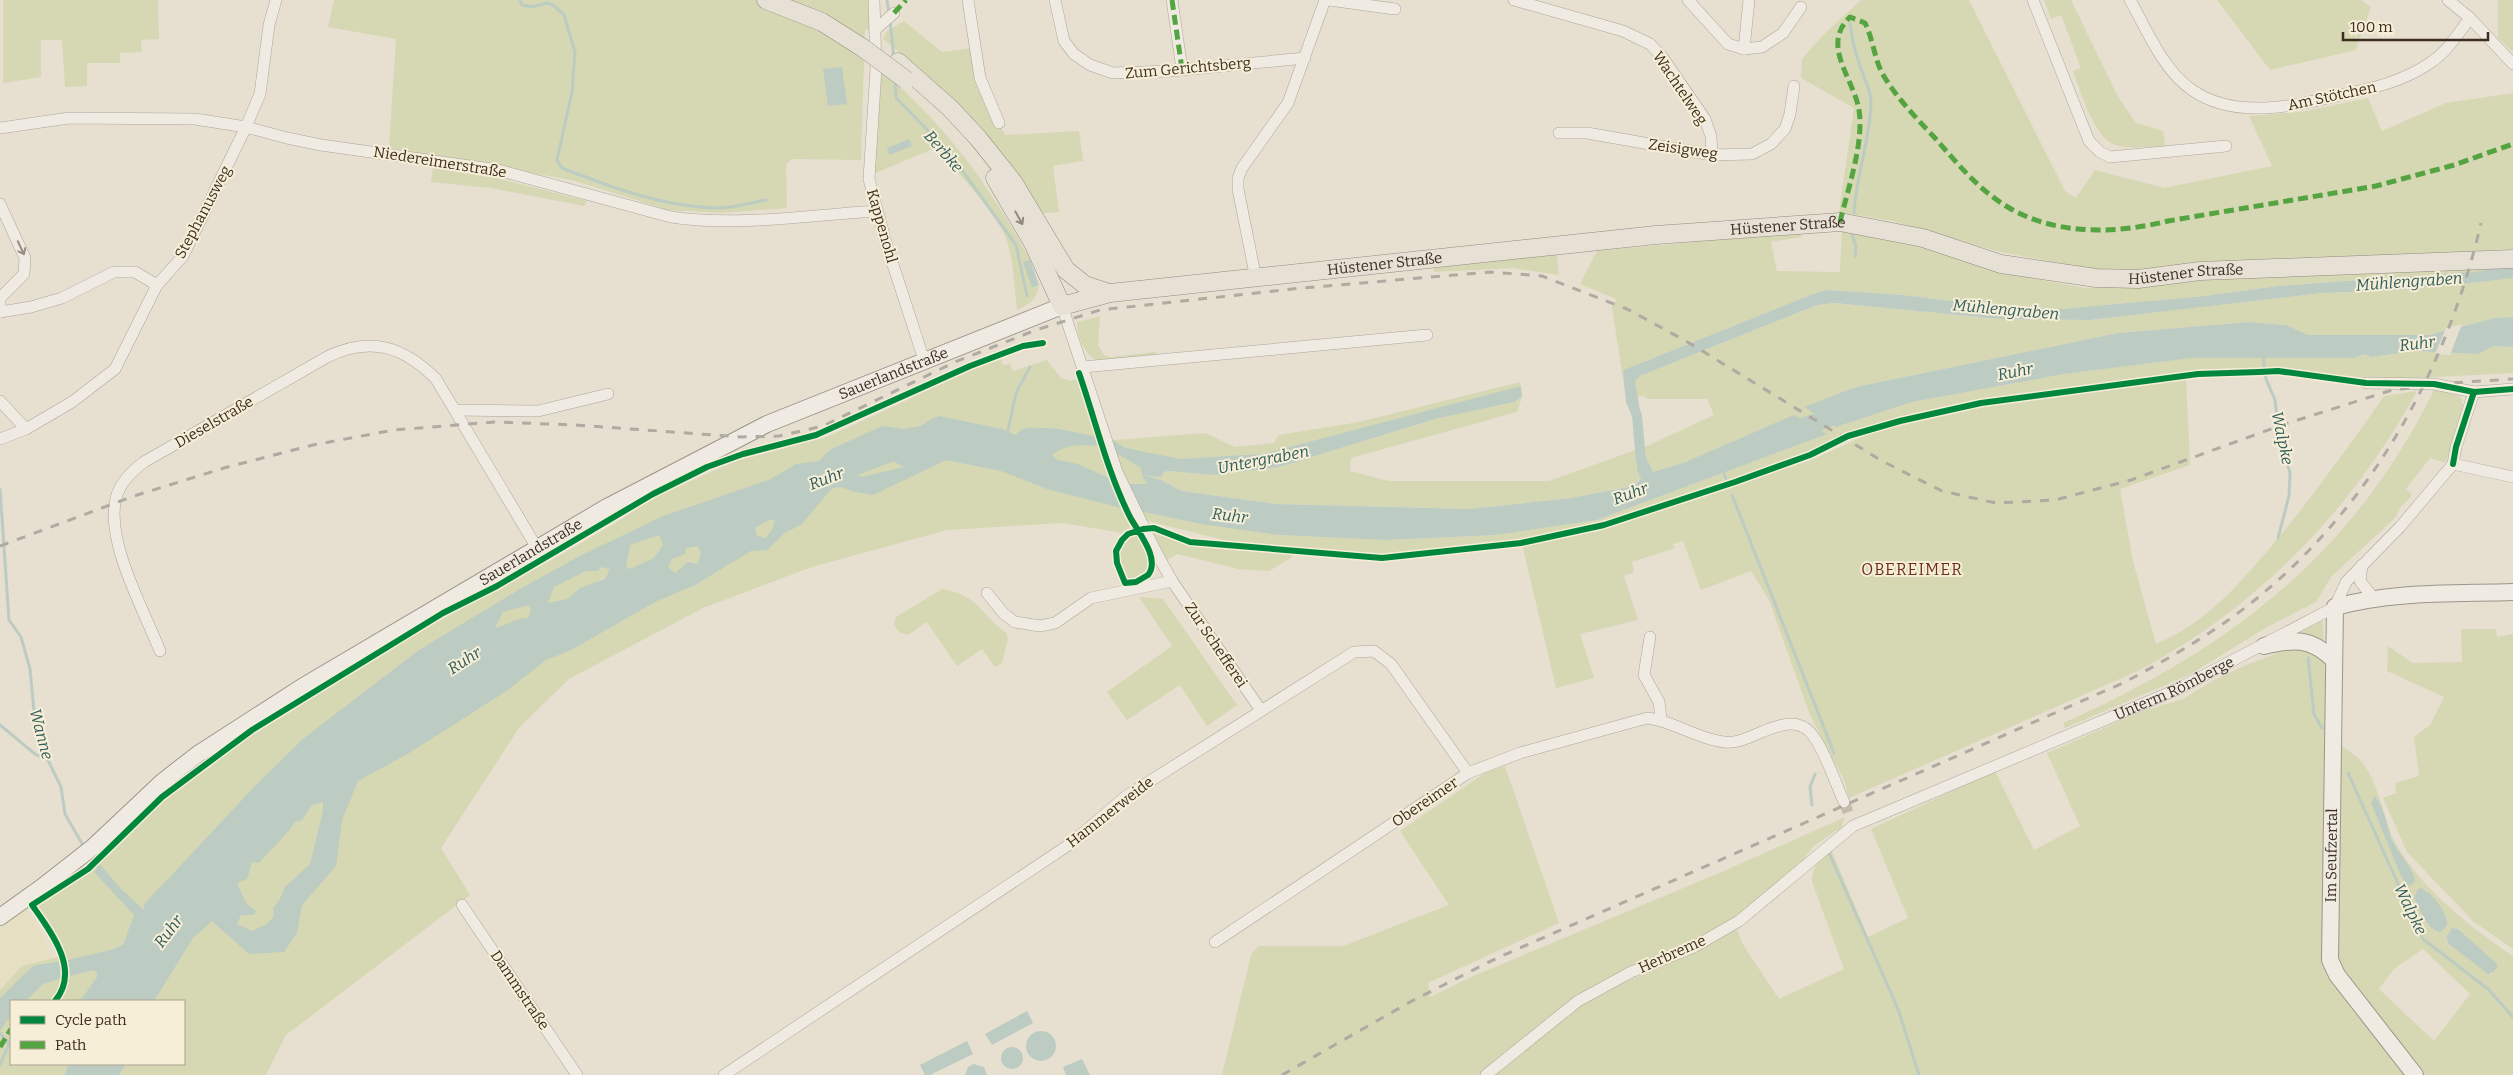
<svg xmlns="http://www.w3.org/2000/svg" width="2513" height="1075" viewBox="0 0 2513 1075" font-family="Bitter,serif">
  <rect width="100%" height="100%" fill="#e7e0d1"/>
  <path fill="#e6dfc2" d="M26,909L48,944L52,959L22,966L0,990V929Z"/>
  <g fill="#d6d7b3" fill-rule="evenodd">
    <path d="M3,0H158L159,39L141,40L142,52L120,53V63H87V86L65,87L62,40H41V77L3,83Z"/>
    <path d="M334,0H872V31L865,29L861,160L792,159L786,164L787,208L721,213L668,210L572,180L389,148L396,39L328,27Z"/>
    <path d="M1861,0H1969L2065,191L2076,198L2095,170L2164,188L2272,166L2249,116L2301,112L2368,98L2382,131L2446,103L2513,93V249L2200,265L2140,272L2100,271L1996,251L1892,221L1839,212L1854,108L1801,78L1802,59L1822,36Z"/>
    <path d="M2044,0H2071L2118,97L2136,123L2163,131L2165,146C2150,146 2125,151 2111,143C2093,133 2080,90 2073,71L2081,68L2061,15L2051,19Z"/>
    <path d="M2217,0H2361L2371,7L2356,50L2270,70Z"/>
    <path d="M2498,0H2513V52L2498,38Z"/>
    <path d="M904,21L942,52L972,48C977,85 982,106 1006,135L1079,131L1083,161L1053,166L1059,212L1039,214L912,63L883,39L887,31Z"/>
    <path d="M882,71C945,124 991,187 1030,260L1024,262L1033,288L1039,285C1037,300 1029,304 1017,310C1014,286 1014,261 1006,238C998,215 953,166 935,148L873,174Z"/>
    <path d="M433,168L496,178L587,201L584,206L491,188L431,182Z"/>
    <path d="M1842,231L1899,241L2045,281L2086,288L2137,286L2219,276L2513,264L2473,282L2513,275V317L2495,318L2429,335H2308L2286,325L2249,322L2118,333L1856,387L1836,427L1912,402L2064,374L2192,358H2355L2363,354L2371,357L2415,351L2478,354L2494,346L2513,347V373L2416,378H2334L2276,369L2196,372L1984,400L1938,409L1851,432L1800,458L1603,522L1520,541L1469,548L1382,555L1306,550L1236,543L1148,521C1132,505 1115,463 1113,440H1116L1205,433L1235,447L1274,443L1279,435L1359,422L1520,382L1522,397L1517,412L1351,458L1350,471L1388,481H1549L1647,446L1714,415L1707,399H1648L1643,396L1626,398L1612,307L1616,299L1580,284L1597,251L1801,232V237L1771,242L1777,271L1840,272ZM2467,272L2464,283L2400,290L2322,293L2090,320L2000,319L1835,303L1817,305L1640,376L1635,381L1626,369L1813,294L1827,290L1903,295L1992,306L2061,309L2205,296L2278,286ZM1520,386L1514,402L1435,419L1279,467L1215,475L1168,471L1142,475L1140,467L1114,441C1192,486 1329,438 1410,416C1446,407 1486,401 1520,386ZM1826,434L1597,520L1496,535L1385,540L1279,535L1128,484H1147L1161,480L1182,491L1275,504L1470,509L1571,498L1634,486L1641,479L1642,448L1653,472L1686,462Z"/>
    <path d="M1557,254L1559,275L1513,268L1434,272L1433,268Z"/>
    <path d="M1100,316L1098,345L1104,355L1110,357L1156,352L1157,355L1098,361C1084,354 1077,336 1077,322Z"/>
    <path d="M998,358H1001L1003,365L1010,364L1013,371L1047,360L1061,378L1071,381L1079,379L1106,467L1130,527L1122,533L1063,523L947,530L812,567L703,608L569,679L519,728L441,848L470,895L286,1035L266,1075H119L126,1064H184V1001H11V1064H68L65,1075H0V990L22,966L58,957L45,930L31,911L61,889L85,875L108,856L167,797L228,750L419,632L564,553L617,522L651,499L733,462L827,437Z"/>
    <path d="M2186,378L2190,465L2120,489L2133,561L2156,644C2207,623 2240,583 2275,542C2314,495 2349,446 2384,396L2417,391C2352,510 2259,606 2140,670L1849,798L1844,780L1810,715L1769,600L1751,571L1701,590L1683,541L1673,544L1675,548L1632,562L1634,572L1624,576L1638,620L1580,634L1594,678L1556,688L1522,544L1602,528L1731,487L1816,458L1879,429L1902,421L2002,402Z"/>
    <path d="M2435,388C2444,390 2455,391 2461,398C2468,409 2451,451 2445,463L2430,458L2406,489L2412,495L2400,508L2396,517L2331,577L2316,602L2269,626L2189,675L2065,728L2063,723C2229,650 2354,554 2435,388Z"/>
    <path d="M1155,530L1188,545L1294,553L1291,558L1269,571L1238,569L1177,554L1167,560L1152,531Z"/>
    <path d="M1136,533C1143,548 1156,565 1141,577L1129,579C1114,564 1116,542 1136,533Z"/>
    <path d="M942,589C980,596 978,612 1006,633L1008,639L1002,663L995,667L982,649L957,666L927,622L908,635L899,632L894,625L896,617Z"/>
    <path d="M1139,597L1163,599L1237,705L1207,726L1180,685L1127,720L1107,692L1172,646Z"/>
    <path d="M2321,620L2323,622L2324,646L2293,636Z"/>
    <path d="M2461,629H2496L2497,637L2513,634V949L2474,922L2407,852L2383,798L2396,793L2395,783L2419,776L2414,737L2430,725L2444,697L2387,671L2388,646L2413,663L2462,662Z"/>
    <path d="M2293,647L2309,650L2324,661L2340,776L2342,746C2346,749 2351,752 2354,755C2376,769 2383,817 2394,840C2417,885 2472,929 2513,956V1075H1491L1550,1027L1596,995L1699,949L1736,927L1742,943L1779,999L1844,969L1812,882C1813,865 1819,860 1831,849L1868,937L1908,918L1871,829L1995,771L2034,850L2080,826L2047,753L2143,711L2183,699L2214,680L2246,665ZM2371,798L2378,802L2393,842L2402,858L2383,833ZM2426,890L2446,917L2438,932L2432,928L2414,897ZM2452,928L2458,929L2497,965L2491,975L2449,944L2446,937ZM2423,949L2470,994L2434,1041L2379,989L2394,969Z"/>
    <path d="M1505,766L1559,923L1428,983L1430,997L1471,977L1724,871L1845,817L1840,832L1837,830L1814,846L1805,857L1806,860L1743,912L1713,931L1575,996L1483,1070L1479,1075H1222L1251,955L1258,946H1343L1449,905L1400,831L1485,773Z"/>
  </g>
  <g fill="#bcccc2" fill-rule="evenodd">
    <path d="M842,67L847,104L828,106L823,69Z"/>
    <path d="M909,139L912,146L889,155L887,148Z"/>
    <path d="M1030,260L1039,285L1032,288L1023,262Z"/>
    <path d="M2513,265V275L2473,282L2476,272Z"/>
    <path d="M2467,272L2464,283L2400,290L2322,293L2090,320L2000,319L1835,303L1817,305L1640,376L1635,381L1640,411L1632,413L1626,402L1623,371L1626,369L1813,294L1827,290L1903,295L1992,306L2061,309L2205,296L2278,286Z"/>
    <path d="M2513,317V347L2494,346L2478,354L2415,351L2371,357L2363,354L2355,358H2192L2064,374L1912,402L1836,427L1804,407L1856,387L2118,333L2249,322L2286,325L2308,335H2429L2495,318Z"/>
    <path d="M1521,386L1522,396L1514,402L1435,419L1279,467L1215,475L1168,471L1164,472L1161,477L1142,475L1140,467L1114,452L1113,440L1124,447L1144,452L1181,459L1263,454Z"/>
    <path d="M1641,415L1644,441L1638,442L1634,416Z"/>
    <path d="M1794,415L1827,434L1597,520L1496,535L1385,540L1279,535L1201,524L1139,511L1128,484H1147L1142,475L1161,480L1182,491L1275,504L1470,509L1571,498L1634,486L1641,479L1637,470L1639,449L1642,448L1653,472L1686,462Z"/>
    <path d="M939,416L1002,429L1015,435L1022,429C1047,425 1072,431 1097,437L1099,446C1081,445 1067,443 1052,455L1057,460L1078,464L1109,478L1121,508L1047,489L1001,471L946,460L873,495L855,492L841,487L832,488L802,524L785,533L767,550L751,551L695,585L655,602L571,650L546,660L505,692L409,753L358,781L342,820L336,866L302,905L297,933L284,952L249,954L212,921L193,938L154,1001H80L97,977V973L93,970L66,977L63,961L111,950L123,945L134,915L94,872L100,864L119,887L144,910V904L168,879L253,788L304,738L419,650L520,589L578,557L663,516L771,479L796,464L819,461L830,450L882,426L904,429L921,426L931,419ZM880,454L904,467L862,477L836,468L861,455ZM771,519L775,521L772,530L765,538L757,536L755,528ZM659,535L663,545L654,558L630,569L626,567L630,545ZM698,546L701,553L697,564L688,562L675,573L668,567L672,559L685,554L686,548ZM601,567L610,569L605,579L580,588L568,599L548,603L554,587L586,571H598ZM529,605L531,610L528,618C515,618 508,625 495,628L503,612ZM323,802V811L310,864L285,887L279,901L273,908L274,916L267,924L252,931L237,924L241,915H253L256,911L246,903L237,883L247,879L252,862L259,863C271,848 285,838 295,822L302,820L312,805Z"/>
    <path d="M2374,796C2384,804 2387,829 2393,842C2397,851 2417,874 2415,882L2408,886L2401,876L2371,803Z"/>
    <path d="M2419,888C2430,889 2449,914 2447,925L2441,932C2427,931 2419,908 2414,897Z"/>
    <path d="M2452,928L2458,929L2496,963L2498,967L2492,973L2488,974L2449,944L2446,937Z"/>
    <path d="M62,961L65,977L43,984L26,1001H11V1015L0,1031V998L33,966Z"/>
    <path d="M1027,1011L1033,1023L992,1045L985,1034Z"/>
    <circle cx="1041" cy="1046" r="15"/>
    <path d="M967,1041L973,1054L930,1075H925L920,1065Z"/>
    <circle cx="1012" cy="1058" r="11"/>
    <path d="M1082,1059L1090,1075H1066L1063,1067Z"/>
    <path d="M68,1064H126L119,1075H65Z"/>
    <path d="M974,1064L984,1067L987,1075H965L968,1067Z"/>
  </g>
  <path fill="#e7e0d1" d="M2462,324L2450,355L2435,354L2446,328Z"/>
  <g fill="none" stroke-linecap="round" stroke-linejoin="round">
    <g stroke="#bcccc2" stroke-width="3">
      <path d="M520,0L522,5L532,7L547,3L553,5L564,15L575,52L572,92L557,160L562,168C610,187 664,207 717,208C733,208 750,203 766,200"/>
      <path d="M887,0L889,14"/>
      <path d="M890,20L894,59"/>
      <path d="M1850,24C1852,39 1855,52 1860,66C1864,78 1871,89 1871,103C1870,141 1856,175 1854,213"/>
      <path d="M895,80L896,98L949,152L1016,245L1027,296"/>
      <path d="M1852,234L1856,247L1855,256"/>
      <path d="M2263,356L2266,379L2275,400L2279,435L2290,473L2289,496L2278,538"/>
      <path d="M1007,435L1016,393L1030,367"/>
      <path d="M1723,470L1726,479"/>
      <path d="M0,489L9,620L21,637L30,669L34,711L45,754L61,787L65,814L84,847"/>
      <path d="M1732,495L1834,753"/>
      <path d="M2308,658L2314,714L2322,728"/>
      <path d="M0,725L35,754L48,760"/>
      <path d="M2348,773L2423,939L2488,989L2513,1017"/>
      <path d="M1812,805L1810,787L1815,774"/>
      <path d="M1829,853L1898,1009L1919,1075"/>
      <path d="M90,856L99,869"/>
      <path d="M0,1033L9,1044L0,1065"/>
    </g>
    <g stroke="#bcccc2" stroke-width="10">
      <path d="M2452,280L2513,273"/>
      <path d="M1631,400L1637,416L1641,461"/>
    </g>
    <g stroke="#bcccc2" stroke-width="18">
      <path d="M1790,432L1847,411"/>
      <path d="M822,479L895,451H906"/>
      <path d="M1093,490L1146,501"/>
    </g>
    <path stroke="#c5bcae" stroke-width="11" stroke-dasharray="11 5.5" stroke-linecap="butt" d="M1844,802L1850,817"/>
    <g stroke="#ada599" stroke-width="12">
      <g id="street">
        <path d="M874,0L876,69L869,179L886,243L924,360"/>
        <path d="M968,0L980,78L999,123"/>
        <path d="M1055,0L1064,41L1074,54L1090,65L1113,73L1171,71L1305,58"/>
        <path d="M1172,0L1182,69"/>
        <path d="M1329,0L1395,9"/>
        <path d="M1514,0L1623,31L1650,44L1663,58L1705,119L1711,136L1712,155"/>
        <path d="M1688,0L1728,44L1744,49L1762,47L1783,33L1801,7"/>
        <path d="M2033,0L2089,141L2100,152L2110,157L2226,146"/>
        <path d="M2130,0C2147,30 2163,70 2192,90C2235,120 2294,106 2341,95C2373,88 2402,82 2430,63C2447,52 2458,34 2470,18"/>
        <path d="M2448,0L2470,18L2513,64"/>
        <path d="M877,28L894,13"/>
        <path d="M1744,49L1749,0"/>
        <path d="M0,128L69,118L195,119L246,127L287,138L321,145L498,170L671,217C736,227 811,215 877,211"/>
        <path d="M1559,133H1587L1712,155L1752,154L1771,144L1785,129L1790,114L1794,86"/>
        <path d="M0,204L25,258L24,274L0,298V312"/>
        <path d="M1256,279L1238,189V178L1242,168L1288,103L1325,0"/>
        <path d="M1062,306L1117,472L1156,552L1172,581L1260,709"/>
        <path d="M0,312L31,307L62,298L114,272H135L157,285"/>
        <path d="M1083,367L1427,335"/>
        <path d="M2366,383L2434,384L2474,392L2513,389"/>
        <path d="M0,401L26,429"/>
        <path d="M455,410L538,411L608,394"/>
        <path d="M0,439L26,429L72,402L115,369L157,285L183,256L246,127L260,94L269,25L276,0"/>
        <path d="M2453,464L2456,447L2474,392"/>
        <path d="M2362,565L2360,581L2374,599"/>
        <path d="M987,593L1004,614L1015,622L1040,626L1055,623L1091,598L1172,581"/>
        <path d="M1650,637L1644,675L1659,702L1661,719"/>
        <path d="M160,651C144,610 105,541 116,498C120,482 132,471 144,462L327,357C370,336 403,346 436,379L537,548"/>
        <path d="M462,905L577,1075"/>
        <path d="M1215,942L1468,773L1520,753L1647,718C1674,721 1697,739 1724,742C1737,744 1752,736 1764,731C1777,726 1792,720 1805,728C1820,736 1836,785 1844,802"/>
        <path d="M724,1075L1070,844L1125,797L1354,652L1374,651L1391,664L1468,773"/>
        <path id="s1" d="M1486,1075L1578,1001L1631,972L1692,948L1739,921L1853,826L2178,689L2335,607L2346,582L2400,527L2453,464L2513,477"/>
      </g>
    </g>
    <g stroke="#9c958a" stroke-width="18">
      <g id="secondary">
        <path d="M2264,646C2295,639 2310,637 2334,660"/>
        <path id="s2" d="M0,917L42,887L93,847L162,782L198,754L302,687L607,507L767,424L1062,306"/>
        <path id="s3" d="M2415,1075L2337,975L2330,960L2335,607C2393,591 2454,594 2513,592"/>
      </g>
    </g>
    <g stroke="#928b80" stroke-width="19">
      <g id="primary">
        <path d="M766,0L822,22L863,48"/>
        <path d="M898,62L950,108L978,138L1013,182L1066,270L1085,285L1109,293"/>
        <path d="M995,178L1033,243L1062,306"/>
        <path id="s4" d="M1062,306L1110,293L1656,235L1840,222L1923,238L2001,264L2096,278L2138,279L2200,271L2513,259"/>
      </g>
    </g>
    <use href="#street" stroke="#efebe3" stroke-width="11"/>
    <use href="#secondary" stroke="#efebe3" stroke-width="16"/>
    <use href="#primary" stroke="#e6e1d4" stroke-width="18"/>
    <g stroke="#afaaa2" stroke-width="3" stroke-dasharray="9 9" stroke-linecap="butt">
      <path d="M0,546L134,496L224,468L313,445L394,430L494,422L576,425L741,437L779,436L823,426L955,362L1036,330L1100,310L1302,288L1491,272L1542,276L1627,309L1686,341L1882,461L1942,491L1996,503L2055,500L2131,480L2282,425L2389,391L2434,384L2513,379"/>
      <path d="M1282,1075L1410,1002L1497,958L2123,683C2159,664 2194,644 2227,621C2360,527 2445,379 2481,223"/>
    </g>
    <g stroke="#928b80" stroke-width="19" stroke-linecap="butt">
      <path id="primary-bridge" d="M863,48L906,80"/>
    </g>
    <use href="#primary-bridge" stroke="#e6e1d4" stroke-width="18"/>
    <g stroke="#54a441" stroke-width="5" stroke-dasharray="10 5" stroke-linecap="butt">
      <path d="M1172,0L1182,69"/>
      <path d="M894,13L906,0"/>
      <path d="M1840,222C1848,188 1866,138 1858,105C1850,74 1822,44 1850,17L1865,23C1873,39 1874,57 1882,73C1895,96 1917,119 1935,138C1956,162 1978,189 2006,206C2055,236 2116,234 2168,221L2376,186L2454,165L2513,144"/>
      <path d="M0,1047L11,1029"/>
    </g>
    <g stroke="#f7eed8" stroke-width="9">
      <g id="cycleway">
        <path d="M1079,373C1096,422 1107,471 1130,517C1138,532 1161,559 1148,575L1136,582L1125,583L1117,563L1116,551L1122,540L1128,534L1143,529L1154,528L1190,542L1382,558L1521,543L1604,525L1735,482L1810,455L1848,436L1900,421L1981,403L2198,374L2259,372L2278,371L2366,383L2434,384L2474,392L2513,389"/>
        <path d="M2453,464L2456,447L2474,392"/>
        <path d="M55,1001C81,970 51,932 32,905L88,869L162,797L252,730L443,613L497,586L653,494L707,467L743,454L816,435L970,366L1023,346L1043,343"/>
      </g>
    </g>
    <use href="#cycleway" stroke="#00873e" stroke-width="6"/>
  </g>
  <defs><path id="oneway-shaft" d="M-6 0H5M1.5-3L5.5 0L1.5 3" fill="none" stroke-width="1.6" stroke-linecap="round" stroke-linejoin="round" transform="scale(1.25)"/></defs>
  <use stroke="#92887a" href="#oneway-shaft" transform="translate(1019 218) rotate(61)"/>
  <use stroke="#968c82" href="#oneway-shaft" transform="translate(21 248) rotate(65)"/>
  <g text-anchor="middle" stroke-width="4" stroke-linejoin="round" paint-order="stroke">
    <g font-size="15" fill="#3d2e20" stroke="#f7eed8">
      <text transform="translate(1188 68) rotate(-5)" y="5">Zum Gerichtsberg</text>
      <text transform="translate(1680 88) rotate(56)" y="5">Wachtelweg</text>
      <text transform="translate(2332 96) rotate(-12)" y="5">Am Stötchen</text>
      <text transform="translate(1683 149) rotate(8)" y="5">Zeisigweg</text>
      <text transform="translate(440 162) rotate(9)" y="5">Niedereimerstraße</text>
      <text transform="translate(203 212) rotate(-62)" y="5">Stephanusweg</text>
      <text transform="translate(882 226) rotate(74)" y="5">Kappenohl</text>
      <text dy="5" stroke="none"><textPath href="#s4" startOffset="731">Hüstener Straße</textPath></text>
      <text dy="5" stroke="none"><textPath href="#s4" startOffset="326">Hüstener Straße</textPath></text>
      <text dy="5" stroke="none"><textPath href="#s4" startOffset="1136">Hüstener Straße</textPath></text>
      <text dy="5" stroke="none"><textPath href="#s2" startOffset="1051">Sauerlandstraße</textPath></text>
      <text transform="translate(214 422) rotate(-30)" y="5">Dieselstraße</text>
      <text dy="5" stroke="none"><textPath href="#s2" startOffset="646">Sauerlandstraße</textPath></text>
      <text transform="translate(1216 645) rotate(56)" y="5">Zur Schefferei</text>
      <text dy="5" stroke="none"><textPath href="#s1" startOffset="796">Unterm Römberge</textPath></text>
      <text transform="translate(1425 802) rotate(-34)" y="5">Obereimer</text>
      <text transform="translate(1110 812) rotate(-38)" y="5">Hammerweide</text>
      <text dy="5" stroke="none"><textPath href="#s3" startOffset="248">Im Seufzertal</textPath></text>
      <text transform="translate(1672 954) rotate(-24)" y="5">Herbreme</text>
      <text transform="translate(520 990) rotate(56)" y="5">Dammstraße</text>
    </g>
    <g font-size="16" font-style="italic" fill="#2f5d5a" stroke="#f7eed8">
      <text transform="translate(944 151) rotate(49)" y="6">Berbke</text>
      <text transform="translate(2409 281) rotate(-4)" y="6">Mühlengraben</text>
      <text transform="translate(2006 309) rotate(5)" y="6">Mühlengraben</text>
      <text transform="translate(2417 343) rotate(-7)" y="6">Ruhr</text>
      <text transform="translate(2015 371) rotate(-11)" y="6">Ruhr</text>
      <text transform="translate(2283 438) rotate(78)" y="6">Walpke</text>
      <text transform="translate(1263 459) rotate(-11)" y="6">Untergraben</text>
      <text transform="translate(826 478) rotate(-21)" y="6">Ruhr</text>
      <text transform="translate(1630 493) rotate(-20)" y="6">Ruhr</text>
      <text transform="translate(1230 515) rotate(7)" y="6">Ruhr</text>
      <text transform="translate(464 660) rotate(-33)" y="6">Ruhr</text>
      <text transform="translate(42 734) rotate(75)" y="6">Wanne</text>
      <text transform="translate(2411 909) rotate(64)" y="6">Walpke</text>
      <text transform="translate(168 931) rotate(-53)" y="6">Ruhr</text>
    </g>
    <g font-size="16" letter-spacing="1" fill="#6b2e1e" stroke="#f7eed8">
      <text x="1912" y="575">OBEREIMER</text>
    </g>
  </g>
  <rect x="10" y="1000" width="175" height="65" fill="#f7eed8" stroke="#ada18e"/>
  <rect x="20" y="1016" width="25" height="8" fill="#00873e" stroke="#ada18e"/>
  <text x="55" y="1025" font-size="15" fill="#3d2e20">Cycle path</text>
  <rect x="20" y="1041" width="25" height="8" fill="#54a441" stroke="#ada18e"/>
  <text x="55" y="1050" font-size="15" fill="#3d2e20">Path</text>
  <path d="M2343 32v8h145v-8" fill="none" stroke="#3d2e20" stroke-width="2.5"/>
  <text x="2350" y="32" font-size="15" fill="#3d2e20" stroke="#f7eed8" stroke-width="4" paint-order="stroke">100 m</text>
</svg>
